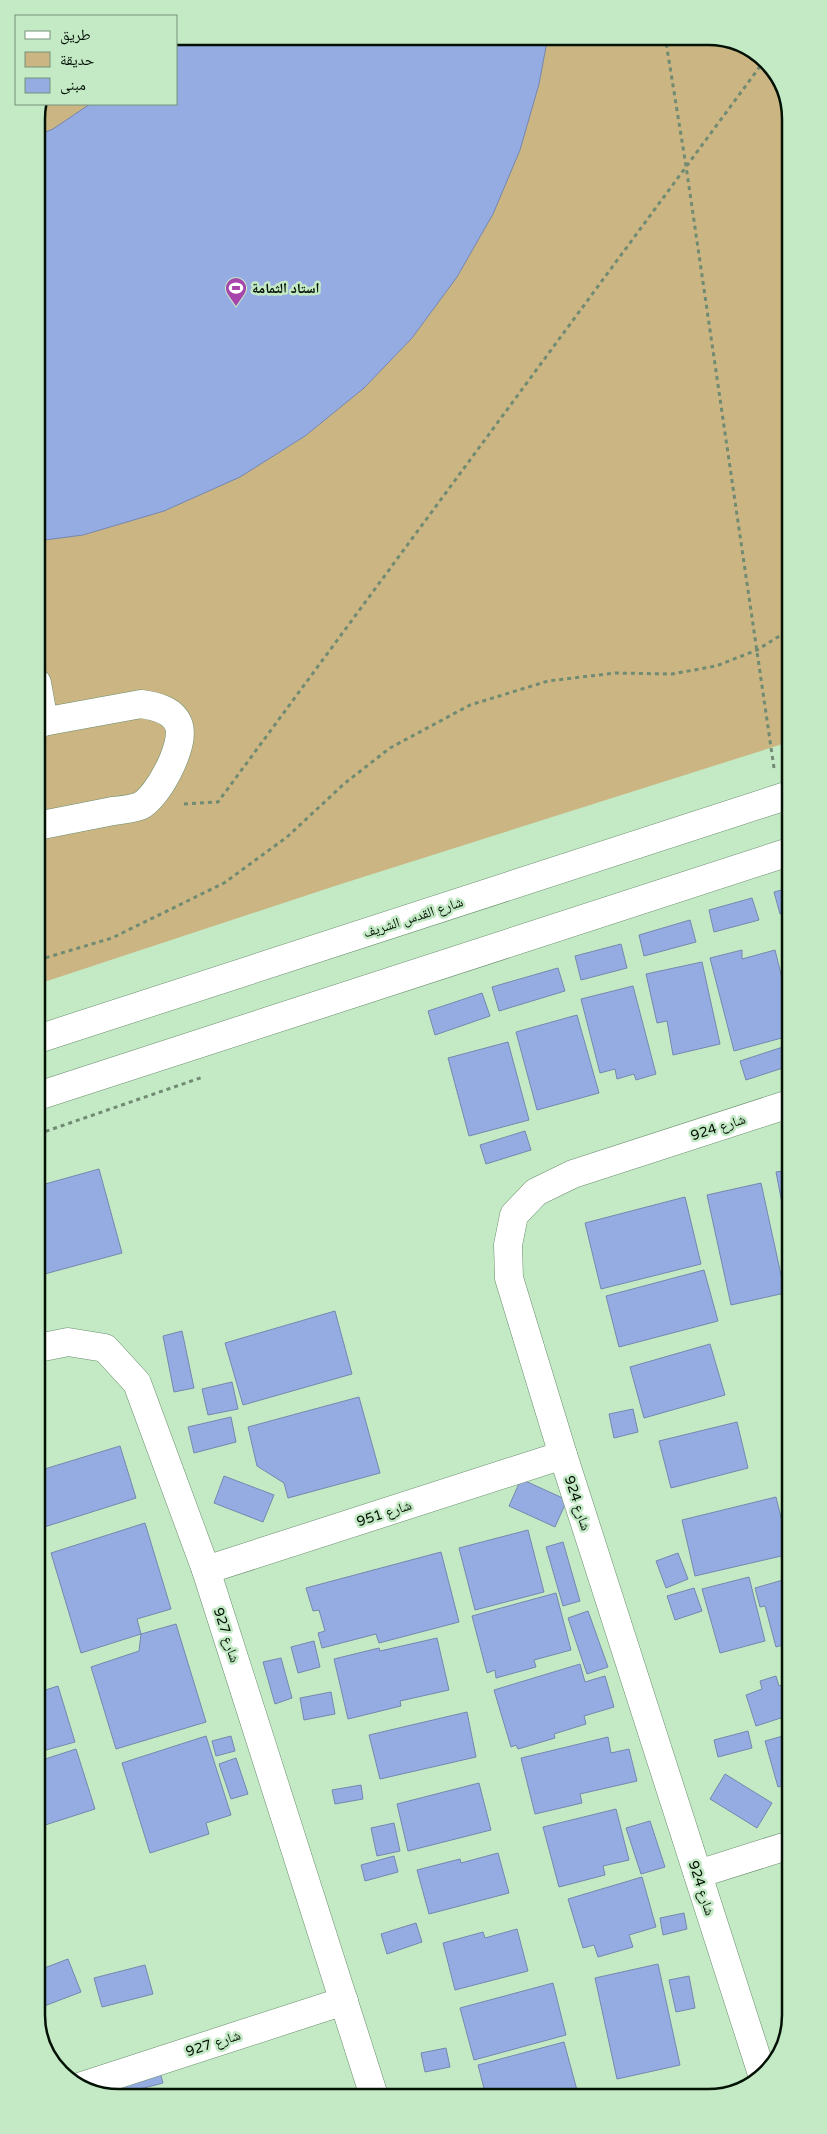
<svg xmlns="http://www.w3.org/2000/svg" width="827" height="2134" viewBox="0 0 827 2134" font-family="'Varela Round','Noto Naskh Arabic',sans-serif">
  <rect width="100%" height="100%" fill="#c3e9c5"/>
  <path fill="#cbb583" d="M176,36H714L759,53L788,97L789,742L341,884L38,984L36,114L41,104H176Z"/>
  <g fill="#95ace3" stroke="#7687af">
    <path d="M176,36H548L539,84L520,150L493,214L457,277L412,338L364,388L305,436L240,477L164,511L83,535L37,541L36,136L53,129L90,104H176Z"/>
    <path d="M789,888V912L780,914L774,892Z"/>
    <path d="M752,898L759,920L714,932L709,910Z"/>
    <path d="M690,920L696,942L644,956L639,935Z"/>
    <path d="M621,944L627,968L581,980L575,956Z"/>
    <path d="M742,950V959L775,950L789,1006V1036L734,1051L710,958Z"/>
    <path d="M702,962L720,1044L673,1055L667,1021L657,1023L646,974Z"/>
    <path d="M558,968L565,991L499,1011L492,987Z"/>
    <path d="M633,986L656,1074L636,1080L634,1074L617,1079L615,1069L600,1073L581,999Z"/>
    <path d="M482,993L490,1016L435,1035L428,1011Z"/>
    <path d="M577,1015L599,1093L537,1110L516,1032Z"/>
    <path d="M508,1042L529,1120L469,1136L448,1058Z"/>
    <path d="M789,1045V1066L746,1080L740,1061Z"/>
    <path d="M525,1131L531,1150L486,1164L480,1145Z"/>
    <path d="M99,1169L122,1253L41,1275L38,1264V1186Z"/>
    <path d="M789,1170L790,1223L786,1224L776,1172Z"/>
    <path d="M761,1183L785,1293L731,1305L707,1195Z"/>
    <path d="M685,1197L701,1264L601,1289L585,1223Z"/>
    <path d="M704,1270L718,1321L619,1347L606,1296Z"/>
    <path d="M335,1311L352,1374L243,1405L225,1343Z"/>
    <path d="M182,1331L194,1388L174,1392L163,1336Z"/>
    <path d="M710,1344L725,1395L644,1418L630,1367Z"/>
    <path d="M232,1382L238,1409L208,1415L202,1389Z"/>
    <path d="M359,1397L380,1473L288,1498L284,1483L257,1466L248,1427Z"/>
    <path d="M633,1409L638,1432L614,1438L609,1414Z"/>
    <path d="M231,1417L236,1442L194,1453L188,1427Z"/>
    <path d="M737,1422L748,1468L671,1488L659,1441Z"/>
    <path d="M120,1446L136,1498L38,1529V1471Z"/>
    <path d="M224,1476L274,1495L263,1522L214,1503Z"/>
    <path d="M521,1479L567,1500L555,1527L509,1506Z"/>
    <path d="M776,1497L790,1554L695,1576L682,1520Z"/>
    <path d="M145,1523L171,1609L137,1619L141,1634L81,1653L51,1553Z"/>
    <path d="M528,1530L544,1592L475,1610L459,1548Z"/>
    <path d="M563,1542L580,1601L563,1606L546,1547Z"/>
    <path d="M441,1552L459,1622L379,1643L376,1634L322,1648L318,1633L325,1631L319,1610L313,1611L306,1588Z"/>
    <path d="M678,1553L688,1579L666,1588L656,1561Z"/>
    <path d="M749,1577L765,1641L720,1653L702,1589Z"/>
    <path d="M790,1578V1643L776,1647L765,1606L760,1607L755,1588Z"/>
    <path d="M694,1588L702,1611L675,1620L667,1596Z"/>
    <path d="M556,1593L571,1650L534,1660L536,1667L496,1678L495,1670L487,1673L472,1616Z"/>
    <path d="M588,1611L608,1667L587,1674L568,1618Z"/>
    <path d="M176,1624L206,1722L116,1749L91,1667L139,1651L141,1634Z"/>
    <path d="M437,1638L449,1690L400,1701L401,1706L348,1719L334,1659L379,1648L380,1651Z"/>
    <path d="M314,1641L320,1667L298,1673L291,1647Z"/>
    <path d="M281,1658L292,1698L275,1704L263,1662Z"/>
    <path d="M580,1664L585,1682L605,1676L614,1707L584,1716L586,1724L554,1734L555,1738L518,1749L516,1745L511,1747L494,1690Z"/>
    <path d="M776,1676L779,1686L790,1682V1715L756,1726L746,1695L762,1689L760,1681Z"/>
    <path d="M58,1686L75,1742L39,1752V1692Z"/>
    <path d="M331,1692L335,1714L304,1720L300,1698Z"/>
    <path d="M467,1712L476,1757L380,1779L369,1735Z"/>
    <path d="M748,1731L752,1748L718,1757L714,1740Z"/>
    <path d="M790,1734V1783L778,1787L765,1741Z"/>
    <path d="M206,1736L231,1815L206,1823L209,1834L150,1853L122,1763Z"/>
    <path d="M231,1736L235,1751L216,1756L212,1741Z"/>
    <path d="M608,1737L611,1753L629,1749L637,1781L580,1794L582,1803L535,1814L521,1758Z"/>
    <path d="M76,1749L95,1809L39,1827V1761Z"/>
    <path d="M236,1758L248,1794L231,1799L219,1764Z"/>
    <path d="M725,1774L772,1803L757,1828L710,1799Z"/>
    <path d="M479,1783L491,1830L408,1851L397,1804Z"/>
    <path d="M361,1785L363,1799L335,1804L332,1790Z"/>
    <path d="M616,1809L629,1860L603,1866L605,1875L559,1887L543,1827Z"/>
    <path d="M650,1821L665,1867L641,1874L626,1828Z"/>
    <path d="M394,1823L400,1851L377,1856L371,1828Z"/>
    <path d="M498,1853L509,1893L429,1914L417,1870L460,1859L461,1863Z"/>
    <path d="M394,1856L398,1872L365,1881L361,1865Z"/>
    <path d="M642,1877L656,1927L629,1935L633,1947L598,1957L594,1945L583,1948L568,1899Z"/>
    <path d="M684,1913L687,1929L663,1935L660,1918Z"/>
    <path d="M416,1923L422,1942L387,1954L381,1934Z"/>
    <path d="M517,1929L528,1971L455,1990L443,1943L483,1932L485,1938Z"/>
    <path d="M68,1959L81,1992L39,2008V1970Z"/>
    <path d="M658,1964L680,2065L617,2079L595,1978Z"/>
    <path d="M145,1965L153,1994L102,2007L94,1978Z"/>
    <path d="M689,1976L695,2008L676,2012L669,1980Z"/>
    <path d="M553,1983L566,2035L474,2060L460,2008Z"/>
    <path d="M564,2042L578,2094L571,2096H486L478,2065Z"/>
    <path d="M446,2048L450,2067L425,2072L421,2053Z"/>
    <path d="M158,2065L163,2083L117,2095L112,2077Z"/>
  </g>
  <g fill="none" stroke-linecap="round" stroke-linejoin="round">
    <g stroke="#6a8e6d" stroke-width="29">
      <g id="minor">
        <path d="M37,683L44,722"/>
        <path d="M37,723L141,704C156,706 174,710 179,726C185,746 158,797 140,806C132,809 121,810 113,811C88,816 63,821 37,826"/>
        <path d="M38,1039L789,795"/>
        <path d="M38,1096L789,852"/>
        <path d="M38,1348L68,1342L105,1348L137,1383L206,1570L374,2096"/>
        <path d="M206,1570L563,1455"/>
        <path d="M698,1874L790,1845"/>
        <path d="M762,2074L563,1455L509,1278L508,1245L514,1215L536,1192L573,1174L789,1104"/>
        <path d="M82,2086L344,2001"/>
      </g>
    </g>
    <g stroke="#708b72" stroke-width="3" stroke-dasharray="4 4" stroke-linecap="butt">
      <path d="M665,36L686,166L774,768"/>
      <path d="M184,804L218,802L764,61"/>
      <path d="M38,960L112,938L224,883L287,837L345,783L390,748L470,705L548,681L615,673L672,674L716,666L757,650L789,630"/>
      <path d="M38,1134L203,1077"/>
    </g>
    <use href="#minor" stroke="#fff" stroke-width="28"/>
  </g>
  <defs>
    <g id="stadium-pin" transform="scale(1.125)"><path d="M0 17L-7.5 6A9.5 9.5 0 1 1 7.5 6Z" fill="#a845ac" stroke="#c3e9c5"/><path d="M0-5a6.5 5 0 1 0 0 10a6.5 5 0 1 0 0-10ZM-3.5-1.8h7v3.6h-7Z" fill="#fff"/></g>
  </defs>
  <g fill-rule="evenodd">
    <use href="#stadium-pin" x="236" y="288"/>
  </g>
  <g text-anchor="middle" stroke-width="5" stroke-linejoin="round" paint-order="stroke">
    <g font-size="14" font-weight="bold" fill="#041105" stroke="#c3e9c5" text-anchor="start">
      <text x="252" y="293">استاد الثمامة</text>
    </g>
    <g font-size="14" fill="#041105" stroke="#c3e9c5">
      <text transform="translate(413 917) rotate(-18)" y="5">شارع القدس الشريف</text>
      <text transform="translate(718 1127) rotate(-18)" y="5">شارع 924</text>
      <text transform="translate(578 1503) rotate(72)" y="5">شارع 924</text>
      <text transform="translate(384 1513) rotate(-18)" y="5">شارع 951</text>
      <text transform="translate(227 1635) rotate(72)" y="5">شارع 927</text>
      <text transform="translate(702 1888) rotate(72)" y="5">شارع 924</text>
      <text transform="translate(213 2043) rotate(-18)" y="5">شارع 927</text>
    </g>
  </g>
  <path d="M0 0H827V2134H0ZM119 45H708A74 74 0 0 1 782 119V2015A74 74 0 0 1 708 2089H119A74 74 0 0 1 45 2015V119A74 74 0 0 1 119 45Z" fill="#c3e9c5" fill-rule="evenodd"/>
  <path fill="none" stroke="#041105" stroke-width="2.5" d="M119 45H708A74 74 0 0 1 782 119V2015A74 74 0 0 1 708 2089H119A74 74 0 0 1 45 2015V119A74 74 0 0 1 119 45Z"/>
  <rect x="15" y="15" width="162" height="90" fill="#c3e9c5" stroke="#779378"/>
  <rect x="25" y="31" width="25" height="8" fill="#ffffff" stroke="#779378"/>
  <text x="60" y="40" font-size="15" fill="#041105">طريق</text>
  <rect x="25" y="52" width="25" height="15" fill="#cbb583" stroke="#779378"/>
  <text x="60" y="65" font-size="15" fill="#041105">حديقة</text>
  <rect x="25" y="78" width="25" height="15" fill="#95ace3" stroke="#779378"/>
  <text x="60" y="90" font-size="15" fill="#041105">مبنى</text>
</svg>
